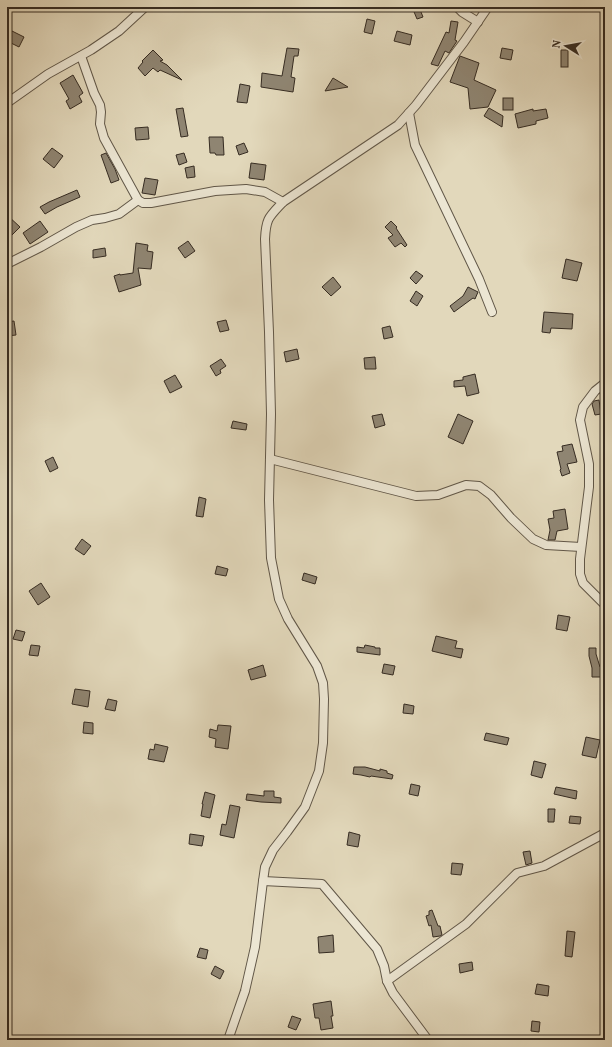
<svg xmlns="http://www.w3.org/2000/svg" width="612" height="1047" viewBox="0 0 612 1047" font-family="Vollkorn,serif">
  <rect width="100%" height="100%" fill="#e2d8bb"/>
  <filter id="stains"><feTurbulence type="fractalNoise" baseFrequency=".005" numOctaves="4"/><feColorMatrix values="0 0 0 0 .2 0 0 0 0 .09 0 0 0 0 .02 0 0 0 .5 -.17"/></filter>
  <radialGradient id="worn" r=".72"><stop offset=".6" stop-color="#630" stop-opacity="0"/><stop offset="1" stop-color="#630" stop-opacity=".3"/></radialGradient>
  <g fill="#8f8572" stroke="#362c22">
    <path d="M412,7H419L423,17L417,19Z"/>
    <path d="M367,19L375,21L372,34L364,32Z"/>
    <path d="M451,21L458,22L455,40L457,41L449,53L445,51L438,66L431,64L446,32L449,33Z"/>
    <path d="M12,31L24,37L19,47L7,41Z"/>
    <path d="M397,31L412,35L410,45L394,41Z"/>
    <path d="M287,48L299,49L298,56H294L291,77L295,78L293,92L261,87L262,73L282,76Z"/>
    <path d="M502,48L513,50L511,60L500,58Z"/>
    <path d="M153,50L163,60L160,61L167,65L182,80L160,70L158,72L153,68L145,76L138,68L143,62L142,61Z"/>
    <rect x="561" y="50" width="7" height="17"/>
    <path d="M460,56L479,63L474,80L496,90L488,107L470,109L468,88L450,82Z"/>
    <path d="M73,75L83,93L79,96L82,102L70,109L66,101L69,99L60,83Z"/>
    <path d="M333,78L348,87L325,91Z"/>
    <path d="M240,84L250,86L247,103L237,102Z"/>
    <rect x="503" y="98" width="10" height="12"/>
    <path d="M183,108L188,136L181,137L176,109Z"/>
    <path d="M489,108L503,116L502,127L484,116Z"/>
    <path d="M533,109V111L546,109L548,118L536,121V124L518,128L515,114Z"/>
    <path d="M148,127L149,139L136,140L135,128Z"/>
    <path d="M209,137H223L224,155H216L215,153H210Z"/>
    <path d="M244,143L248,152L239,155L236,146Z"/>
    <path d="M52,148L63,156L54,168L43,159Z"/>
    <path d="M106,153L115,169L119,180L111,183L101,155Z"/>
    <path d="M184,153L187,162L179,165L176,155Z"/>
    <path d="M251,163L266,165L264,180L249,178Z"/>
    <path d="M194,166L195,177L187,178L185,168Z"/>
    <path d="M145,178L158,180L155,195L142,193Z"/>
    <path d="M77,190L80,197L57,207L45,214L40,207L49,202Z"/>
    <path d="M7,215L20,227L12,235L7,230Z"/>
    <path d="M40,221L48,232L30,244L23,233Z"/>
    <path d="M391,221L397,227L396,228L407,245L405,247L401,243L395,247L388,238L393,235L385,227Z"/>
    <path d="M188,241L195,251L185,258L178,248Z"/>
    <path d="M136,243L148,245L147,251L153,252L151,269L138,268L141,285L119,292L114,276L120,274V275L133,273Z"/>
    <path d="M105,248L106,256L93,258V250Z"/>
    <path d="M566,259L582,263L577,281L562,278Z"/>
    <path d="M416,271L423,276L416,284L410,278Z"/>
    <path d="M333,277L341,287L331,296L322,287Z"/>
    <path d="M468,287L478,292L475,299L473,298L454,312L450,306L463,296Z"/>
    <path d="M416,291L423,296L417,306L410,301Z"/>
    <path d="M544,312L573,314L572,329L551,328L550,333L542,332Z"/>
    <path d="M226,320L229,330L220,332L217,322Z"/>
    <path d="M14,321L16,335L7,336V322Z"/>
    <path d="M390,326L393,337L384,339L382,328Z"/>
    <path d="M297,349L299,359L286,362L284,352Z"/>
    <path d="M375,357L376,369H365L364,358Z"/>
    <path d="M221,359L226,366L220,370L221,373L216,376L210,366Z"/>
    <path d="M475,374L479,393L467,396L465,386L454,387V381L463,380V377Z"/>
    <path d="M175,375L182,387L170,393L164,381Z"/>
    <path d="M599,400L601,414L595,415L592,404L594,401Z"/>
    <path d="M382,414L385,425L375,428L372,416Z"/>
    <path d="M458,414L473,421L463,444L448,437Z"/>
    <path d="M233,421L247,424L246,430L231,428Z"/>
    <path d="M572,444L577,462L567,464L570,473L562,476L560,470L561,469L557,452L563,451L562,446Z"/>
    <path d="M53,457L58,468L50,472L45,461Z"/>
    <path d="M199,497L206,499L203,517L196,516Z"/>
    <path d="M565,509L568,529L557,531L555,540H548L550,530L548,519L554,518L553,511Z"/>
    <path d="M82,539L91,546L84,555L75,549Z"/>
    <path d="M217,566L228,569L226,576L215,574Z"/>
    <path d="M304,573L317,577L315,584L302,580Z"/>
    <path d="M41,583L50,597L38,605L29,591Z"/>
    <path d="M558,615L570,617L567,631L556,629Z"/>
    <path d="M16,630L25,632L22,641L13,639Z"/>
    <path d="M436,636L457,641L455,648L463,649L461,658L432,651Z"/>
    <path d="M31,645L40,646L38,656L29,655Z"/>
    <path d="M365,645L375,647V648H380V655L357,652V647L364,648Z"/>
    <path d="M589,648H596V654L600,667H603V677H592V668L589,656Z"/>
    <path d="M384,664L395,666L393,675L382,673Z"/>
    <path d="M263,665L266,676L251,680L248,670Z"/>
    <path d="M75,689L90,691L88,707L72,704Z"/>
    <path d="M108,699L117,701L115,711L105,709Z"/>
    <path d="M404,704L414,706L413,714L403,713Z"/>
    <path d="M84,722L93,723V734L83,733Z"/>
    <path d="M218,725L231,726L228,749L215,747L216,739L209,737L210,729L217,731Z"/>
    <path d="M486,733L509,738L507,745L484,740Z"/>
    <path d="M586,737L600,740L596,758L582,755Z"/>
    <path d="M155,744L168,747L164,762L148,759L150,749L154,750Z"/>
    <path d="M534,761L546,764L542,778L531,775Z"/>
    <path d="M354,767H365L380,771V769L387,771V773L393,775L392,779L371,776L370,777L361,775L353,774Z"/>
    <path d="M411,784L420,786L418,796L409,794Z"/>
    <path d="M556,787L577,791L576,799L554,794Z"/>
    <path d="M264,791H274V797L281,798V803L261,802L246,800L247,794L264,796Z"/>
    <path d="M205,792L215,795L210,818L201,816L203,804H202Z"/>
    <path d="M230,805L240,807L234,838L220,835L222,824L226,825Z"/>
    <path d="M548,809H555L554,822H548Z"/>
    <path d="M570,816L581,817L580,824L569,823Z"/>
    <path d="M349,832L360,835L358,847L347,845Z"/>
    <path d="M190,834L204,836L202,846L189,844Z"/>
    <path d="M530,851L532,863L526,865L523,852Z"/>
    <path d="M452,863L463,864L461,875L451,874Z"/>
    <path d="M432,910L438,926H440L442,935L440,936L433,937L431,925L429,926L426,916L429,915V911Z"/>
    <path d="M567,931L575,932L572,957L565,956Z"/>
    <path d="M333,935L334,952L319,953L318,937Z"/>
    <path d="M200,948L208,950L206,959L197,957Z"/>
    <path d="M472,962L473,970L460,973L459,964Z"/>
    <path d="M215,966L224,971L220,979L211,974Z"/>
    <path d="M537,984L549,986L548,996L535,994Z"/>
    <path d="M331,1001L333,1016H331L333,1028L321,1030L319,1018H315L313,1004Z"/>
    <path d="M292,1016L301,1019L296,1030L288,1027Z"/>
    <path d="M532,1021L540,1022L539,1032L531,1031Z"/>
  </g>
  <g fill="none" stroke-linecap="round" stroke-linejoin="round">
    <g stroke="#615748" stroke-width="10">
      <g id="street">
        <path d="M457,7L462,12L478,22"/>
        <path d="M81,56L94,93L100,105L101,112L100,124L104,138L138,200L143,203H151L215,191L246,189L265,192L283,202"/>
        <path d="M7,103L48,74L91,50L119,31L145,7"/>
        <path d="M409,113L415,145L479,279L492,312"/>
        <path d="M7,264L41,247L76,227L92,220L105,218L119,214L138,200"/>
        <path d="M605,383L595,391L583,407L580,420L589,464V487L580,559V574L583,583L605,605"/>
        <path d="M270,459L416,496L438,495L466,485L479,486L491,495L511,518L533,539L546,545L581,547"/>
        <path d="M263,881L322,884L377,949L384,966L387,981L393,993L428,1040"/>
        <path d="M387,981L466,924L517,873L544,866L605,833"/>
        <path d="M228,1040L245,991L255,947L263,881L265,867L273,850L287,832L305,807L319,771L323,743L324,699L323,683L317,666L288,619L279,599L271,558L269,500L271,414L269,332L265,239C266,218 269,217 283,202L398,125L416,105L464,42L488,7"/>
      </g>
    </g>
    <use href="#street" stroke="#ece6d3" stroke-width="8"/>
  </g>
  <rect width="612" height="1047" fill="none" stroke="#e2d8bb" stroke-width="24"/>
  <rect x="8" y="8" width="596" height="1031" fill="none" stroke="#362c22" stroke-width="2"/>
  <rect x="12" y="12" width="588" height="1023" fill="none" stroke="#362c22"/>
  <g transform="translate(566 46) rotate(281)" stroke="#ece6d3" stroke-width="3" paint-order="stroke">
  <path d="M0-3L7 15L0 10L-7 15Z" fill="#362c22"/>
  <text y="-6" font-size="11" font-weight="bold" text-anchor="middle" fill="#362c22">N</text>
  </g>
  <rect width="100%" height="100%" filter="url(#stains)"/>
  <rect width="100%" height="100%" fill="url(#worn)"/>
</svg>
